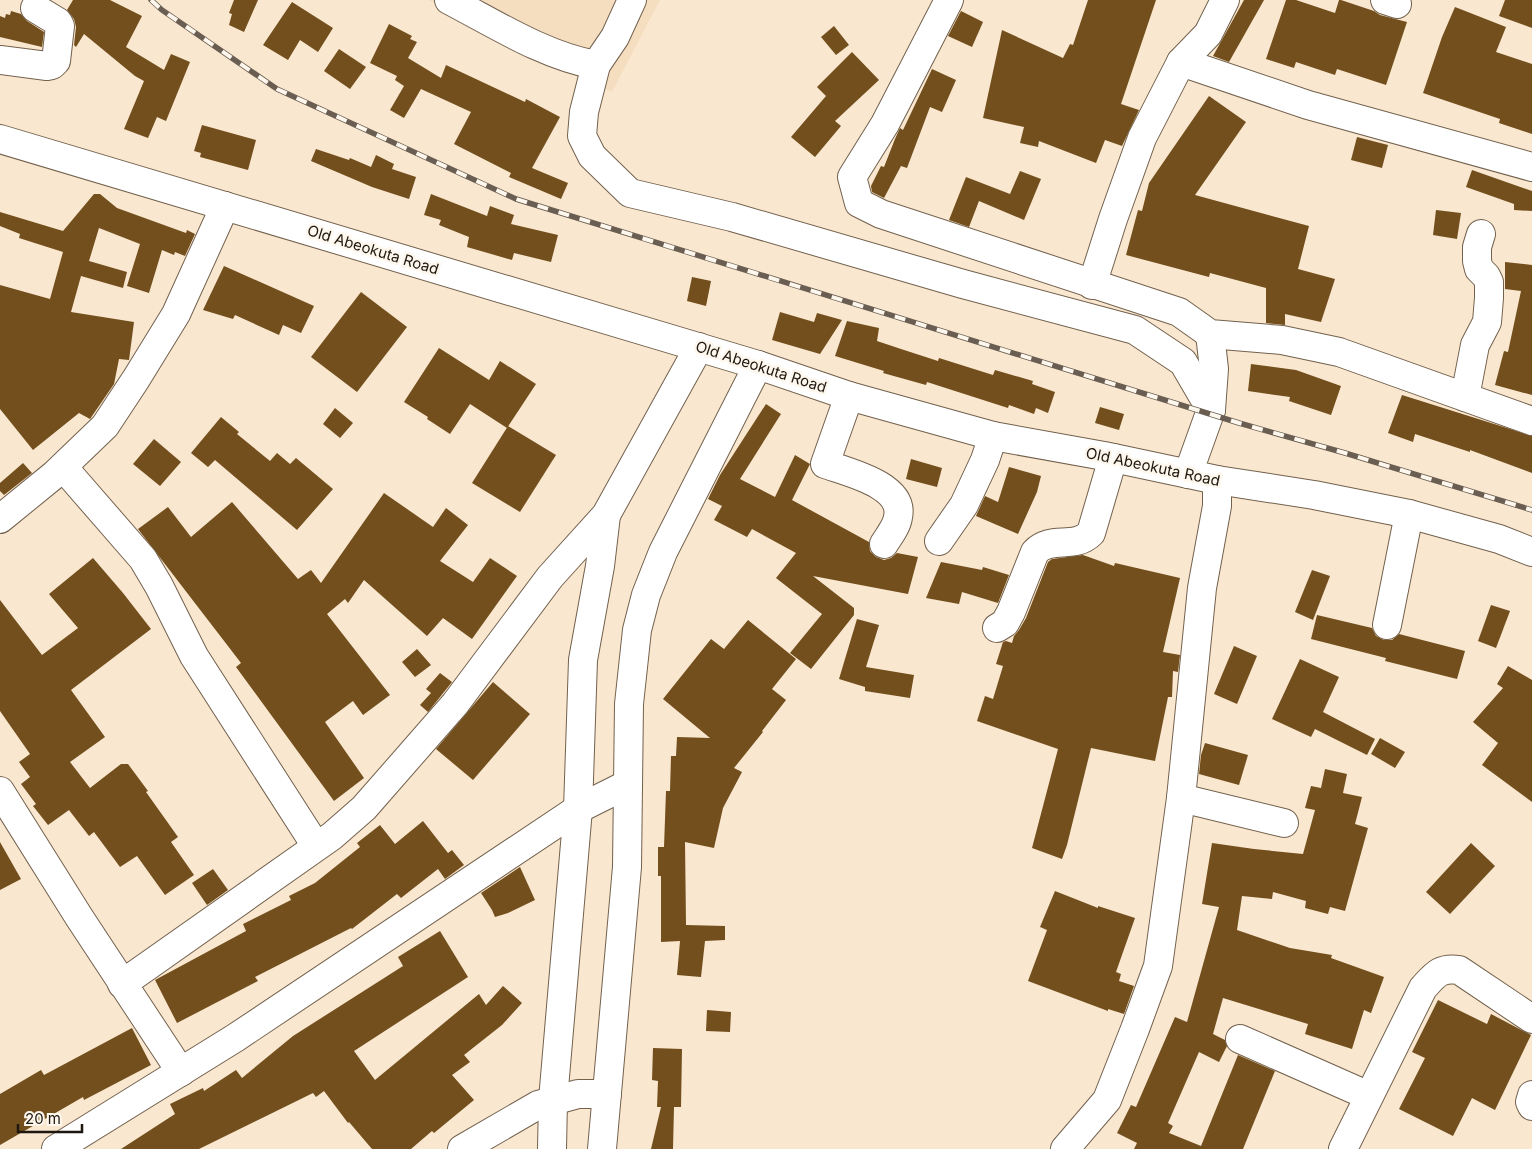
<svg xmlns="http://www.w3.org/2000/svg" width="1532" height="1149" viewBox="0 0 1532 1149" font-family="Inter,sans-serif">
  <rect width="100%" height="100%" fill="#fae7d0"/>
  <path fill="#f5ddc0" d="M428,0H660L612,92Z"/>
  <g fill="#724f1c">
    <path d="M73,0H110L142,16L126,47L164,70L171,54L190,62L166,121L157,117L148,138L124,129L144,81L135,76L84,34L76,47L74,45L76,27L74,19L67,10Z"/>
    <path d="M234,0H258L244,32L229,25L232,14L229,13Z"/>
    <path d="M1088,0H1156L1121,104L1139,110L1122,146L1105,140L1096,163L1039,141L1038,147L1020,143L1024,127L983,118L1002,30L1063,58L1070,44L1073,45Z"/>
    <path d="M1244,0H1264L1229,62L1213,56Z"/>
    <path d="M1286,0H1296L1335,13L1339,0H1341L1374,11L1380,15L1407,22L1386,85L1337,69L1335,75L1296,62L1294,68L1266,59Z"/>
    <path d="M1505,0H1532V28L1499,16Z"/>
    <path d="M292,2L333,28L318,52L300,40L288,60L263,45Z"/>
    <path d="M1455,7L1506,27L1496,52L1532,64V134L1499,123L1500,119L1423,93L1442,37Z"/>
    <path d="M11,11L21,14L27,21L44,32L42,47L0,37V16L5,18L6,14L10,15Z"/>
    <path d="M961,11L983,22L972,47L948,36Z"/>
    <path d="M389,24L412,36L410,39L417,42L408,58L441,78L446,65L525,102L526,99L560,117L532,168L568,183L561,199L509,177L511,173L454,144L471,112L421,89L404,118L390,110L404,86L395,80L397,76L370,63Z"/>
    <path d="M834,26L849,45L836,55L821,37Z"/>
    <path d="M339,49L366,67L350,89L324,71Z"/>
    <path d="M852,52L879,80L835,121L841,126L815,157L791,137L826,96L817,87Z"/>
    <path d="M932,69L956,80L942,112L930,107L907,168L901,166L884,198L872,192L871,186L881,166L884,167L895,139L900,128L903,130Z"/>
    <path d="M1209,96L1246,122L1195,195L1309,226L1298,269L1335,279L1321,322L1285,314V325L1266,323V288L1210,273L1209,277L1126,255L1138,210L1142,211L1149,183Z"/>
    <path d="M202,125L256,140L248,170L200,157L201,153L194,151Z"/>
    <path d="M1357,137L1388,145L1382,168L1351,160Z"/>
    <path d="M316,149L349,160L350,158L371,167L376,155L394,164L392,169L416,177L409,199L372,187L311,161Z"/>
    <path d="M1472,170L1532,191V211L1514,210V204L1466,187Z"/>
    <path d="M1020,171L1041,179L1024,220L979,201L969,227L949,220L966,177L1010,194Z"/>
    <path d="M94,194H100L117,208L186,233L187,230L195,234L185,256L175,252L174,255L162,250L149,293L127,286L140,244L99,228L89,261L127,272L123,288L81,276L71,312L134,322L129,360L119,359L114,384L90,419L79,413L33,450L0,409V285L50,299L63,252L19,238L20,234L0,226V212L63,231Z"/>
    <path d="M431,194L487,216L490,206L514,215L511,224L558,235L551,262L514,253L512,260L467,247L469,237L439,225L441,220L424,215Z"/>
    <path d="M1436,210L1461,213L1457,239L1433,235Z"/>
    <path d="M1505,262L1532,265V395L1495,385L1504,351L1508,352L1521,291L1505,289Z"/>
    <path d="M224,266L314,306L301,333L283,325L279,335L235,315L233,319L203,310Z"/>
    <path d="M692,277L711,281L706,306L687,301Z"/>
    <path d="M361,292L407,327L357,392L311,357Z"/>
    <path d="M780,312L814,322L817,313L842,320L820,354L772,340Z"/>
    <path d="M847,321L879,328L877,341L901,349L938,361L939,358L993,375L995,370L1033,381L1032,384L1055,392L1048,413L1036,408L1034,414L1009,405L1008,408L927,382L926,385L883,373L884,371L835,356Z"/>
    <path d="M439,348L489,380L500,361L536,384L507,428L470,404L450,434L427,419L428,417L404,402Z"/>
    <path d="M1251,364L1296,370L1341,386L1331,415L1289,401L1290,397L1248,391Z"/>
    <path d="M1402,395L1532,436V473L1470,450V452L1415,434L1413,442L1388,433Z"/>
    <path d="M766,404L781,414L740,479L775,497L795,455L810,464L792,500L869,542L870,551L876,557L884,560L891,558L897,553L918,557L908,594L813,576L854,608V615L811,669L790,653L822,614L776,578L796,553L752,529L747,537L714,520L722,506L708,499L720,475Z"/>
    <path d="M1100,407L1124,414L1119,430L1095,423Z"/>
    <path d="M335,408L353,423L340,438L323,424Z"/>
    <path d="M221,417L239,432L237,434L270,461L277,453L290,464L296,458L333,489L297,530L215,460L208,467L191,453Z"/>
    <path d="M508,426L556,455L520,512L472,483Z"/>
    <path d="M154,439L181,462L160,486L133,464Z"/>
    <path d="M911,459L942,468L937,487L906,479Z"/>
    <path d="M23,463L32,473L4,495L0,491V483Z"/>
    <path d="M1009,467L1041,476L1037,492L1018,534L976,516L985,496L998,502Z"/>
    <path d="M384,493L433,527L446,508L468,525L440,561L473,582L490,558L517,576L472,639L443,618L427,636L364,580L348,603L345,599L327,614L390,695L363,715L353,701L325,722L364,778L334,801L236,667L241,663L138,529L168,507L191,537L232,502L298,579L311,570L321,583Z"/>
    <path d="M1083,555L1114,566L1115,563L1180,578L1163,652L1180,655L1178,672L1173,671L1172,697H1168L1155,761L1091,748L1067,845L1062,859L1032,848L1058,749L977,721L985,696L993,699L1003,666L996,664L1003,642L1006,641L1012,643L1014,636L1019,630L1026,618L1048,562L1052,559Z"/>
    <path d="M93,558L123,593L151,629L71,690L105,737L70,762L90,788L121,764H128L148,791L146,792L178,837L171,842L194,875L165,895L137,856L120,867L94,832L89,836L69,810L48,825L33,806L36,804L21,784L30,777L19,762L30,754L0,711V600L42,655L78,628L49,594Z"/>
    <path d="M941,562L982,570L983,567L1009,575L998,603L962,592L959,604L926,598Z"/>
    <path d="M1312,570L1330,576L1313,620L1295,612Z"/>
    <path d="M1491,605L1510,611L1496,648L1478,641Z"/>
    <path d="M1317,615L1372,628L1376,636L1384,640H1392L1399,634L1465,651L1457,679L1385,661L1386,658L1311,639Z"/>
    <path d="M857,619L879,625L866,667L914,675L910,698L865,691V687L839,679Z"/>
    <path d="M748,620L796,659L772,689L786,700L762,731L763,732L734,768L742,772L723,808L714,848L685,842L686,925L725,926V940L705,941L701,977L677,975L680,941L661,942V876H658V847H664L666,791H670L671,756H676L677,737L710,738L663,699L711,639L724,649Z"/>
    <path d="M1234,646L1257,656L1237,704L1214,694Z"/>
    <path d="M417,649L431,665L415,677L402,662Z"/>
    <path d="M1300,659L1339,677L1323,712L1375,739L1367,755L1315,729L1311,737L1272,719Z"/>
    <path d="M1508,666L1532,680V802L1482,765L1498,743L1473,722L1503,688L1497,684Z"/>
    <path d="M440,673L452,682L428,712L420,705L431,693L426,689Z"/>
    <path d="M493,682L530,714L473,780L436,749Z"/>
    <path d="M1380,738L1405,752L1395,768L1371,754Z"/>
    <path d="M1205,743L1248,755L1239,785L1199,774L1201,755Z"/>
    <path d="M1325,769L1347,774L1343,793L1362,797L1355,824L1368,828L1345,911L1330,907L1328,914L1305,908L1306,901L1273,892L1272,899L1242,896L1237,930L1290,948L1332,955L1331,958L1384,977L1371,1013L1364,1010L1352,1049L1305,1034L1308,1024L1223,998L1213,1034L1225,1040L1227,1046L1219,1062L1199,1052L1168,1123L1173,1126L1169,1133L1201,1146L1238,1055L1275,1071L1243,1149H1134L1137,1143L1117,1133L1131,1105L1136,1107L1175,1017L1187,1022L1219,907L1202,904L1212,843L1254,849L1303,854L1315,810L1305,808L1311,786L1321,788Z"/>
    <path d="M423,821L448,853L452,850L464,865L445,879L438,869L401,898L397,894L352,929L351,928L255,977L258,981L177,1023L155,980L246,931L243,924L291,900L289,896L315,883L360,847L357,843L380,825L395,844Z"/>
    <path d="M0,842L21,879L0,890Z"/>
    <path d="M1471,843L1495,866L1450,914L1426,892Z"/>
    <path d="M520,867L535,900L508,913L495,917L492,910L481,893Z"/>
    <path d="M213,869L228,890L207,905L192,883Z"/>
    <path d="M1055,891L1098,908V906L1135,918L1116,972L1121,974L1119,981L1134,986L1124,1014L1108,1009V1011L1028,981L1047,930L1040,927Z"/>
    <path d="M440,931L468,977L354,1051L375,1080L479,994L486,1005L503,986L522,1003L502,1025L464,1055L470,1062L452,1075L474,1100L434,1133L432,1131L411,1149H372L349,1122L348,1123L324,1091L316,1097L313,1093L199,1149H121L175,1114L170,1104L203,1088L204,1091L236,1070L242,1078L293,1036L403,966L398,957Z"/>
    <path d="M1438,1000L1487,1024L1491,1014L1531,1035L1495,1110L1472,1098L1453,1136L1399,1109L1425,1058L1412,1052Z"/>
    <path d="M707,1010L731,1012L730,1032L706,1031Z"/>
    <path d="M132,1028L151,1065L84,1100L83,1097L0,1145V1094L41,1070L44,1075Z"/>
    <path d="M653,1048L682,1049L681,1107H674L673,1149H651L661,1107H657L658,1081L652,1080Z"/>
  </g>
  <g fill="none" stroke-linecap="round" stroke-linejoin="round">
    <g stroke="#72614d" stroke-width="30">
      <g id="minor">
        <path d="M449,0C495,24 545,56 596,65"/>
        <path d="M632,0L615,37L596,65L584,112L582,136L592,156L630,193L732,217L963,284L1135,330L1183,362L1211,410"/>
        <path d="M949,0L885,124L852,177L859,203L881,214L1179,312L1210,334L1282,340L1339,352L1532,421"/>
        <path d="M1385,0L1397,4"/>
        <path d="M0,60L47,66L52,65L56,61L60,26L58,22L35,8"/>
        <path d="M1181,62L1308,105L1532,167"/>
        <path d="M1092,285L1113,219L1142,138L1181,62L1208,34L1225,0"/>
        <path d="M849,396L825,464C847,472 905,485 898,517C897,526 889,536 884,544"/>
        <path d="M1465,397L1475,345L1487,322L1489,298V282L1486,276L1479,269L1477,261V247L1481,234"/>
        <path d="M63,467L143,559L159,586L194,656L316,846"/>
        <path d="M1188,474L1211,410L1214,369L1210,334"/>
        <path d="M0,519L54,475L105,426L136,379L176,314L225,206"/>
        <path d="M939,541L964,505L985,460L993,436"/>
        <path d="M1387,625L1409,514"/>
        <path d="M997,628L1005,623L1011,612L1035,552C1051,535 1074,550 1091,533L1113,458"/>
        <path d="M0,791L79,917L181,1072"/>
        <path d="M1181,798L1284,823"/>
        <path d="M122,984L332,836L364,808L455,704L550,577L606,515L699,347"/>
        <path d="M1240,1039L1369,1096"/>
        <path d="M1532,1095L1530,1102L1532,1106"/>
        <path d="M56,1149L235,1038L578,809L628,784"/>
        <path d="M462,1149L538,1105L578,1094H607"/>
        <path d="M552,1149L553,1100L578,809L583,660L600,566L606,515"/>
        <path d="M602,1149L627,867L629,704L637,630L646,595L663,552L758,365"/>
        <path d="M1065,1149L1107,1100L1135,1029L1158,966L1181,798L1202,588L1217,506V480"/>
        <path d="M1343,1149L1423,988C1435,975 1440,967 1459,970L1532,1019"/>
      </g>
    </g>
    <g stroke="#72614d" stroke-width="30">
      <path id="highway" d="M0,139L758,365L849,396L993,436L1104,456L1217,480L1314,495L1409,514L1499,539L1532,552"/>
    </g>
    <use href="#minor" stroke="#fff" stroke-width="28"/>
    <use href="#highway" stroke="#fff" stroke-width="28"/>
    <g stroke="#695e51" stroke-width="5.5">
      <path id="rail" d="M151,0L162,10L277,89L516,199L1239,423L1345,453L1532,510"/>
    </g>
    <use href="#rail" stroke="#fef7ed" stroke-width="4" stroke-dasharray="11" stroke-linecap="butt"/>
  </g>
  <g text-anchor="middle" stroke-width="5" stroke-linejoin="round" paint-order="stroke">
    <g font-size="15" fill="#1e170f" stroke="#fef7ed">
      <text transform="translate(373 250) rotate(17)" y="5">Old Abeokuta Road</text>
      <text transform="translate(761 367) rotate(18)" y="5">Old Abeokuta Road</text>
      <text transform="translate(1153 467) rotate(12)" y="5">Old Abeokuta Road</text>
    </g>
  </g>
  <path d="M18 1124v8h64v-8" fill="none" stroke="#1e170f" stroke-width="2.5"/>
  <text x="25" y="1124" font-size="15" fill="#1e170f" stroke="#fef7ed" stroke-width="4" paint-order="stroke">20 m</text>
</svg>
